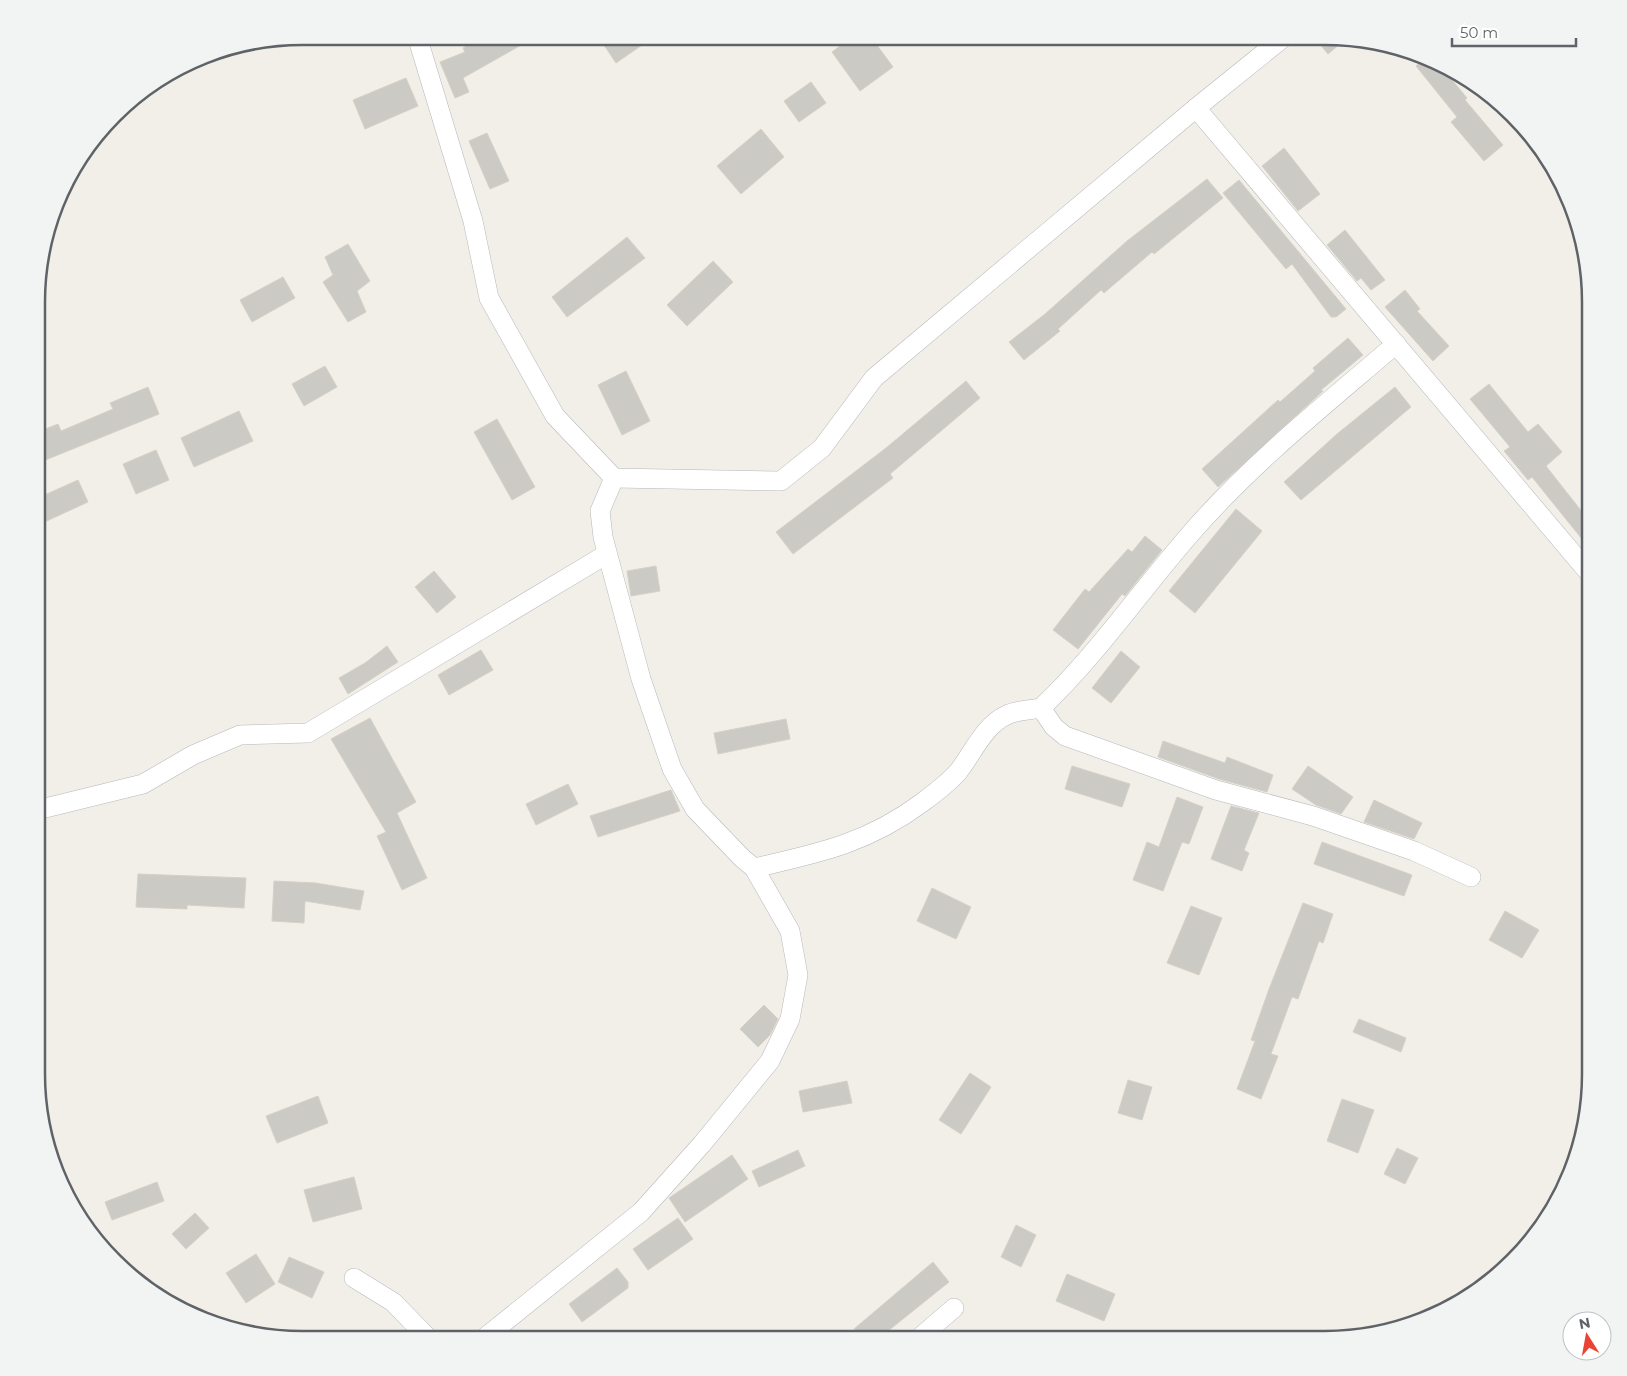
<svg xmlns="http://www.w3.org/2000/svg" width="1627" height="1376" viewBox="0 0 1627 1376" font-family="Montserrat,sans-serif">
  <rect width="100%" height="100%" fill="#f1efe8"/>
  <g fill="#cccac5" stroke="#d6d1c6">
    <path d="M483,36H537L463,78L469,92L455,98L440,62L465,52L463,48Z"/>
    <path d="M598,36H655L616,63Z"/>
    <path d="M852,37H871L893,67L860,91L832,52Z"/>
    <path d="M1314,37H1342L1347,38L1328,54Z"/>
    <path d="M1424,59L1438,63L1467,98L1465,100L1503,145L1484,161L1451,122L1457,117L1416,66Z"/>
    <path d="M406,78L418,106L365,129L353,100Z"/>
    <path d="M811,82L826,103L799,122L784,101Z"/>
    <path d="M761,129L784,157L741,194L717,166Z"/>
    <path d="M487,133L509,181L490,189L469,141Z"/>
    <path d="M1284,148L1320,194L1298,211L1262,166Z"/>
    <path d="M1207,179L1223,198L1154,254L1152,252L1104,293L1101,290L1058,329L1060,331L1024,360L1009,342L1045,314L1127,241Z"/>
    <path d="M1239,180L1341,303L1346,309L1336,317H1331L1292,264L1286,269L1223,193Z"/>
    <path d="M1345,230L1385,280L1371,290L1361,278L1357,281L1327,245Z"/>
    <path d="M627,237L645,258L567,317L552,297Z"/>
    <path d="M348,244L370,281L357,291L366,312L348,322L323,282L333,275L325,257Z"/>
    <path d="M713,261L733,282L687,326L667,305Z"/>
    <path d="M283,277L295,298L252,322L240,300Z"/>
    <path d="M1405,290L1420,309L1417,311L1449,346L1433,361L1385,307Z"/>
    <path d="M1348,338L1363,355L1321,390L1323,391L1218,487L1202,469L1278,400L1280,402L1315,371L1313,368Z"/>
    <path d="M325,366L337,387L304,406L292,384Z"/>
    <path d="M626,371L650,421L622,435L598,385Z"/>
    <path d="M966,381L980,398L890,474L893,478L793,554L776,532L886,448Z"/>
    <path d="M1489,384L1528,432L1538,424L1562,452L1546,466L1590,522V549L1532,477L1528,480L1504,451L1510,447L1470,399Z"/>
    <path d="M148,387L159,414L38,463V432L58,424L61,431L113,409L110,403Z"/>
    <path d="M1395,387L1411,407L1301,500L1284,482L1337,434Z"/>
    <path d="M239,411L253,441L194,467L181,438Z"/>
    <path d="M497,419L535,487L512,500L474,432Z"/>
    <path d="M156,450L169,480L136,494L123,464Z"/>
    <path d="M78,480L88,502L38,525V498Z"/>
    <path d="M1236,509L1262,531L1195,613L1169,591Z"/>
    <path d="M1145,536L1162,550L1125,596L1122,594L1078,649L1053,630L1085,589L1089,592L1128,549L1132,552Z"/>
    <path d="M656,566L660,591L631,596L627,571Z"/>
    <path d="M434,571L456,597L437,613L415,587Z"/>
    <path d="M387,646L398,662L348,694L339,678L365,663Z"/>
    <path d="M481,650L493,670L449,695L438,675Z"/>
    <path d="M1121,651L1140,667L1111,703L1092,688Z"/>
    <path d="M370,718L416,802L397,813L427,878L402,890L377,836L386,832L331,739Z"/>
    <path d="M786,719L790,739L718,754L714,733Z"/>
    <path d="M1163,741L1225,763L1227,757L1273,775L1267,792L1219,779L1158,757Z"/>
    <path d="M1072,766L1130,784L1122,807L1065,789Z"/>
    <path d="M1308,766L1353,797L1341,814L1316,805L1292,789Z"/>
    <path d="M568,784L578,804L536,825L526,804Z"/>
    <path d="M671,790L680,811L598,837L590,816Z"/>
    <path d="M1177,797L1203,807L1189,844L1182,842L1163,891L1133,880L1147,842L1159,847Z"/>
    <path d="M1374,800L1422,823L1414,839L1364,822Z"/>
    <path d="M1231,806L1259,813L1244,850L1249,853L1242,871L1211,859Z"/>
    <path d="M1322,842L1412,875L1404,896L1314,864Z"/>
    <path d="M138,874L246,878L244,908L187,905V909L136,907Z"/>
    <path d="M274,881L316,883L364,891L360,910L305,901L304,923L272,921Z"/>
    <path d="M932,888L971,907L956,939L917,921Z"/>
    <path d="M1303,903L1333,914L1323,943L1319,941L1298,999L1292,997L1271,1054L1278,1056L1261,1099L1237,1089L1255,1041L1251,1040L1269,989Z"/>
    <path d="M1191,906L1222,918L1199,975L1167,963Z"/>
    <path d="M1505,911L1539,930L1522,958L1489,940Z"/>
    <path d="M764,1005L778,1019L770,1035L758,1047L740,1029Z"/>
    <path d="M1359,1019L1406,1038L1401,1052L1353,1032Z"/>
    <path d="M970,1073L991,1087L961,1134L939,1120Z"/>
    <path d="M1128,1080L1152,1087L1142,1120L1118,1113Z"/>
    <path d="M847,1081L852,1103L803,1112L799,1091Z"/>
    <path d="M318,1096L328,1123L277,1143L266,1116Z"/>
    <path d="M1342,1099L1374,1110L1358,1153L1327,1141Z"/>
    <path d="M1397,1148L1418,1158L1405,1184L1384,1174Z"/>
    <path d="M798,1150L805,1166L759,1187L752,1171Z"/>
    <path d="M732,1155L748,1179L685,1222L669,1198Z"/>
    <path d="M354,1177L362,1209L313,1222L304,1190Z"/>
    <path d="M157,1182L164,1201L112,1220L105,1202Z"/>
    <path d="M195,1213L209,1228L186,1249L172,1234Z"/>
    <path d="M678,1218L693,1239L648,1270L633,1249Z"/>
    <path d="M1016,1225L1036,1235L1021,1267L1001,1257Z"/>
    <path d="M256,1254L275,1284L246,1303L226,1273Z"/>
    <path d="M289,1257L324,1272L312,1298L278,1282Z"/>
    <path d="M933,1262L949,1282L878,1339H845L856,1330L854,1329Z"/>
    <path d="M617,1268L628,1282V1288L582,1322L569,1304Z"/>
    <path d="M1067,1274L1115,1294L1104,1321L1056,1301Z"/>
  </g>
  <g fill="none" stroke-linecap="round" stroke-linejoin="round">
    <g stroke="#b5b8bc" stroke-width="20">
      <g id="minor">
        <path d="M417,36L473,221L489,298L555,416L614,478L781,481L822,448L874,378L1196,108L1284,37"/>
        <path d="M1196,108L1590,574"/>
        <path d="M1041,708C1097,655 1141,590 1192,532C1252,463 1326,404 1396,344"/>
        <path d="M37,810L143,784L193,755L240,735L308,733L607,554"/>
        <path d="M754,868C820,853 868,843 923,802C935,793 948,783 958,772C973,753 984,725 1007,715C1017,710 1031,710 1041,708L1054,727L1065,736L1216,790L1313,816L1414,851L1471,877"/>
        <path d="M354,1278L393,1302L430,1340"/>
        <path d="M918,1339L954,1308"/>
        <path d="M482,1340L641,1212L702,1144L770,1061L790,1019L798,975L790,931L754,868L742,858L695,809L672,769L641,679L603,537L600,511L614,478"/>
      </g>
    </g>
    <use href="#minor" stroke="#fff" stroke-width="19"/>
  </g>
  <path d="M0 0H1627V1376H0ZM302 45H1325A257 257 0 0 1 1582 302V1074A257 257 0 0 1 1325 1331H302A257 257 0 0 1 45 1074V302A257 257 0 0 1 302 45Z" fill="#f2f3f3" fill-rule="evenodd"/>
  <path fill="none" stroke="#5f6368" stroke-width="2.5" d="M302 45H1325A257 257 0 0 1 1582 302V1074A257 257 0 0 1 1325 1331H302A257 257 0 0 1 45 1074V302A257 257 0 0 1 302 45Z"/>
  <g transform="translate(1587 1336) rotate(349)"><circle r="24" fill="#ffffff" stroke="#bfc1c3"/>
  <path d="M0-4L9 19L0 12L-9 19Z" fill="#ea4335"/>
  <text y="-8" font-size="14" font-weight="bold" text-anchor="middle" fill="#5f6368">N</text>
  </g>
  <path d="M1452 38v8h124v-8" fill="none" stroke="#5f6368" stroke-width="2.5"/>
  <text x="1460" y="38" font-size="15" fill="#5f6368" stroke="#ffffff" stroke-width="4" paint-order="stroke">50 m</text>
</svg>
